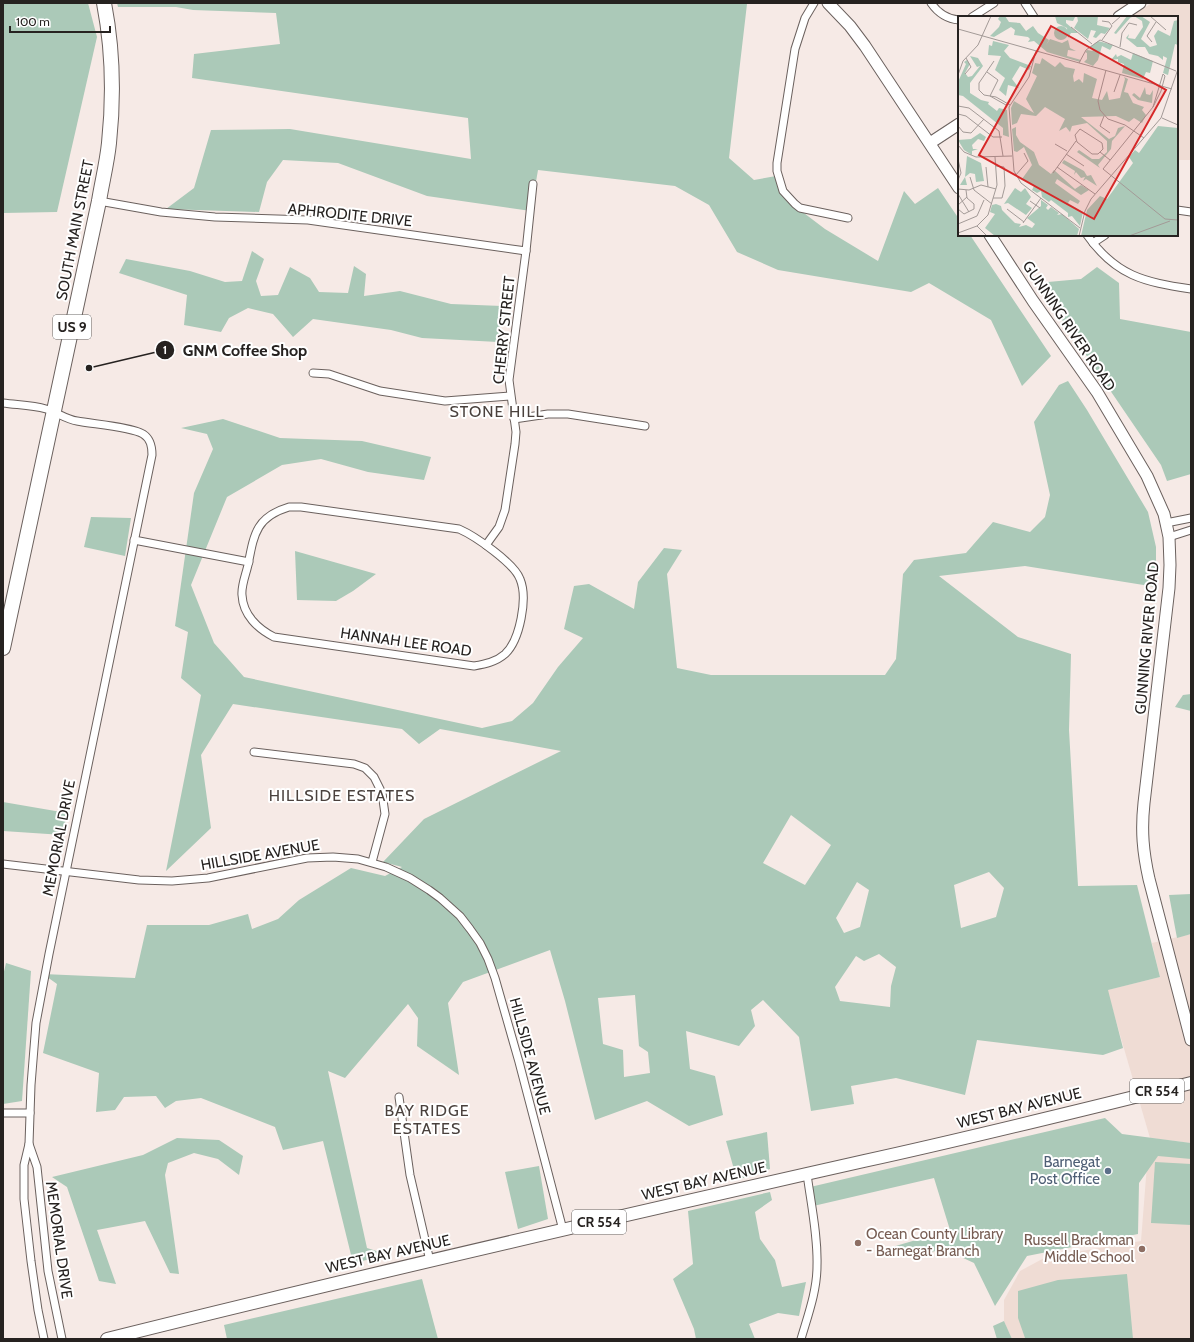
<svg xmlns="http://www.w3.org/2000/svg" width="1194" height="1342" viewBox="0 0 1194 1342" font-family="Cabin,sans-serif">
  <rect width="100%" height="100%" fill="#f6eae6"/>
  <g fill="#efdcd4">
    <path d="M1152,3H1191V160H1177V17H1131Z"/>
    <path d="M1191,934V1143L1150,1138L1107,990L1160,977L1152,943Z"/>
    <path d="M1148,1152L1191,1154V1339H1012L1004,1321V1300L1020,1271L1046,1257L1141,1241Z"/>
  </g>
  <g fill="#abc9b8" fill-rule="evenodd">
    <path d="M3,3H88L97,37L57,212L3,213Z"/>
    <path d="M117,3H732L747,4L729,158L754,180L776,176L792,204L825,229L878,261L904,191L915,204L938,188L959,219V235H970L1051,356L1022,386L991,320L929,283L911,292L778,270L737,252L709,205L675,186L538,170L531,211L427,196L338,163L283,160L267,182L259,212L166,209L194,188L211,130L290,129L471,159L468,118L192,78L194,54L280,44L276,13L193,10L176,7H118Z"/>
    <path d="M252,251L264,259L256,281L261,296L278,295L290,267L310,278L319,292L348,293L354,266L366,274L364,296L400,291L451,304L502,306L498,342L422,338L391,330L313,319L293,337L273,314L248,308L229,318L221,332L184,325L187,295L119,273L126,259L190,271L225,282L242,281Z"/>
    <path d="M1097,267L1119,283L1120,319L1191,332V474L1167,481L1161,465L1037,283L1081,279Z"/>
    <path d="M1068,381L1087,410L1148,512L1156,547V587L1025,566L939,576L1018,637L1071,654L1069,730L1078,886L1137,885L1160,977L1108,990L1123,1048L1103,1055L977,1040L965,1095L896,1078L851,1086L854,1104L811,1111L799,1037L763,1000L751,1010L755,1026L739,1046L686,1031L690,1069L715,1076L723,1115L689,1126L647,1101L595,1120L565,1001L550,950L463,982L448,1003L459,1075L417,1046L418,1018L408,1004L345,1078L328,1071L367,1248L389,1255L353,1263L323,1141L283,1150L275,1127L201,1098L176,1101L165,1108L156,1096L124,1097L115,1110L96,1112L99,1073L43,1053L57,984L43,974L135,978L147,925H209L248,914L252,929L278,919L299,900L351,868L385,876L402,867L383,862L424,819L561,751L440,729L419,744L402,729L233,704L201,755L211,828L166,871L201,695L181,678L188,632L175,626L194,493L213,449L207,434L181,428L223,419L280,438L362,441L431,457L424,480L368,472L321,459L282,465L227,497L191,585L214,643L244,677L482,728L512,721L533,703L558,667L583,638L564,629L574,586L589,584L634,609L638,582L664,548L682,550L667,574L677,668L711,675H885L896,659L903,574L914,560L966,553L993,522L1030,532L1045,517L1050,495L1034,422L1059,385ZM791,815L831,845L805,885L763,863ZM989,872L1004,888L996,917L961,928L954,885ZM857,882L869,890L860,927L844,933L836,918ZM879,954L896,967L891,986L890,1007L840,1001L835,987L856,956L864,961ZM635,995L639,1046L648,1052L650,1073L624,1077L623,1050L603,1044L598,998Z"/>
    <path d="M91,517L131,518L125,556L84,547Z"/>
    <path d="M295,551L376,574L353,591L336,601L297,600Z"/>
    <path d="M1191,694V711L1175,707L1183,695Z"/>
    <path d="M3,802L67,813L63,835L3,831Z"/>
    <path d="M1191,894V934L1177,938L1169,895Z"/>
    <path d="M6,963L31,971L22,1101L3,1104V976Z"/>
    <path d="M1105,1118L1122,1134L1191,1143V1159L1158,1156L1139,1183L1138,1234L1027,1256L995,1306L974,1263L946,1250L884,1257L882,1250L950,1230L934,1178L809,1207L806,1188Z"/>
    <path d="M767,1132L770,1169L737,1180L726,1141Z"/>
    <path d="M177,1138L219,1140L243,1156L239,1175L218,1159L194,1153L168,1163L165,1175L179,1274L170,1273L145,1221L97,1230L116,1284L99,1281L67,1187L52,1177L143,1155Z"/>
    <path d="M1155,1162L1191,1164V1225L1151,1223Z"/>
    <path d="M539,1166L548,1219L518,1229L505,1172Z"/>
    <path d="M770,1192L772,1200L755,1212L760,1239L775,1260L782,1287L806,1282L799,1316L778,1313L749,1324L755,1339H696L694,1329L673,1279L693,1264L688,1211Z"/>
    <path d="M1127,1274L1133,1339L1025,1338L1018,1318V1291L1058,1280Z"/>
    <path d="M422,1279L438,1339H227L224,1325Z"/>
    <path d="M1004,1321L1012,1339H997L993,1326Z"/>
  </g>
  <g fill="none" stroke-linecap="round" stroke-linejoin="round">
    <g stroke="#6b615e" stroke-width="9">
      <g id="street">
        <path d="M814,3L805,18L795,49L777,163V171L783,191L795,204L800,208L848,218"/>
        <path d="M931,3C938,13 946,19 959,20"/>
        <path d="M1025,3L1034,17"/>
        <path d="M972,17L994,3"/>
        <path d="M99,201L161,212L215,217L308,220L526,251"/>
        <path d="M1177,210L1191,212"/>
        <path d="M1087,235C1116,276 1144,282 1191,289"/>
        <path d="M1093,243L1105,235"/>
        <path d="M313,373L329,374L380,391L445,401L510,396"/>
        <path d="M3,403C17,405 32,405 46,409C57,412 65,419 77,421C92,424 132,427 143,434C151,439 152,447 152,455L49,954L36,1023L31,1085L29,1144"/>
        <path d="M514,419L548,414H568L645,426"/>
        <path d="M289,507H301L459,529C475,536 514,563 520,579C528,598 520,640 505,654C496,662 485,664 474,666L274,637C258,629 243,615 242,595C241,586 246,574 248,565C254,534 256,517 289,507Z"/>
        <path d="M1166,523L1191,518"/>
        <path d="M1169,537L1191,530"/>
        <path d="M134,540L249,562"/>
        <path d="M486,545L499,527L505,510L515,444L516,432L509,380L526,251L533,184"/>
        <path d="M254,752L354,764L365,768L374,777L382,793L385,814L372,862"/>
        <path d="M3,864L139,880L172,881L208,878L307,858L333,857L358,859L386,867L410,878L429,890L440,898L460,916L470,929L480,943L488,959L495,978L519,1062L563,1230"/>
        <path d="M399,1097L410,1175L430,1261"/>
        <path d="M3,1113H30"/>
        <path d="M44,1339L38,1310L31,1261L24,1199V1165L29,1144L37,1167L48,1271L62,1339"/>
        <path d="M801,1339C808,1315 817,1291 817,1266C818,1236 811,1204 807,1174"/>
      </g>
    </g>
    <g stroke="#6b615e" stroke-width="13">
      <g id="secondary">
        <path d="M828,3L850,26L865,46L959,188"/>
        <path d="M1119,17L1140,3"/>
        <path d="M930,143L959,124"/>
        <path d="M990,235L1033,301L1097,392L1147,476L1164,514L1166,523L1169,537L1170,565L1169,588L1144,803C1141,831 1143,852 1149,879L1191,1040"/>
      </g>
    </g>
    <g stroke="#6b615e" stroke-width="14">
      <path id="primary" d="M107,1339C359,1276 611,1218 864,1161C974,1137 1082,1110 1191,1083"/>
    </g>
    <g stroke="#6b615e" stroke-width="16">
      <path id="highway" d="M3,648L99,201C102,182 107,163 109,143C114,96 113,50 104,3"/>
    </g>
    <use href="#street" stroke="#fff" stroke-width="7"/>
    <use href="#secondary" stroke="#fff" stroke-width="11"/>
    <use href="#primary" stroke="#fff" stroke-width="12"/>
    <use href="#highway" stroke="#fff" stroke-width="14"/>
  </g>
  <circle fill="#5c6f8a" stroke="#fff" stroke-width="1.5" cx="1108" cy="1171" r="4"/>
  <g fill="#8d6e63" stroke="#fff" stroke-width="1.5">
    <circle cx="858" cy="1243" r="4"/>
    <circle cx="1142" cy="1249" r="4"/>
  </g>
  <g text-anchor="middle" stroke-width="4" stroke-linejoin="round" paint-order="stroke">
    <g fill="#fff" stroke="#676463" stroke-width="1">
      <rect x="53" y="315" width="38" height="24" rx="3"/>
      <rect x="1130" y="1079" width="54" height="24" rx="3"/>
      <rect x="572" y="1210" width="54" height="24" rx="3"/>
    </g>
    <g font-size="14" font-weight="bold" fill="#262220">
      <text x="72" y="332">US 9</text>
      <text x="1157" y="1096">CR 554</text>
      <text x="599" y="1227">CR 554</text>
    </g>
    <g font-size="15" fill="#262220" stroke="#fff">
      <text transform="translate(350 215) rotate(6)" y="5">APHRODITE DRIVE</text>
      <text transform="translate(75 230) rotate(-79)" y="5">SOUTH MAIN STREET</text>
      <text transform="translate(1069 326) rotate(56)" y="5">GUNNING RIVER ROAD</text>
      <text transform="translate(504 330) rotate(-84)" y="5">CHERRY STREET</text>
      <text transform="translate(1147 638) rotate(-85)" y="5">GUNNING RIVER ROAD</text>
      <text transform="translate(406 642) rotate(8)" y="5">HANNAH LEE ROAD</text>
      <text transform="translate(59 838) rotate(-79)" y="5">MEMORIAL DRIVE</text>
      <text transform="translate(260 855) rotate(-10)" y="5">HILLSIDE AVENUE</text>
      <text transform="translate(530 1056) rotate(75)" y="5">HILLSIDE AVENUE</text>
      <text transform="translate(1019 1108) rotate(-14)" y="5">WEST BAY AVENUE</text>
      <text transform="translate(704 1181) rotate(-13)" y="5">WEST BAY AVENUE</text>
      <text transform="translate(59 1240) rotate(82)" y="5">MEMORIAL DRIVE</text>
      <text transform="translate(388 1254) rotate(-13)" y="5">WEST BAY AVENUE</text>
    </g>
    <g font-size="15" fill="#4e5e75" stroke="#fff" text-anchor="end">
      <text x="1100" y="1167">Barnegat<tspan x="1100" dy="17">Post Office</tspan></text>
    </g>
    <g font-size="15" fill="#785e54" stroke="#fff" text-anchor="start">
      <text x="866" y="1239">Ocean County Library<tspan x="866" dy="17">- Barnegat Branch</tspan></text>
      <text x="1134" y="1245" text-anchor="end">Russell Brackman<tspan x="1134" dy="17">Middle School</tspan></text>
    </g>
    <g font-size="16" letter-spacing="1" fill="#4a413d" stroke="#fff">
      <text x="497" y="417">STONE HILL</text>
      <text x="342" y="801">HILLSIDE ESTATES</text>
      <text x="427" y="1116">BAY RIDGE<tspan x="427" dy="18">ESTATES</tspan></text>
    </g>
  </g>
  <g transform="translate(958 16)">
    <rect width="220" height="220" fill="#f6eae6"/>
    <path d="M42,0H47L51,6L62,7L71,19L68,15L75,10L80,17L77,19L80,17L91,24L88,29L92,23L104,27L110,24L112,32L118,35L110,34L109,40L123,44L122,46L89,36L76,25L70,26L72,23L70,21L56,19L57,14L53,11L36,21L32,20L41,11L43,6L40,3ZM97,0L117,1L115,5L108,4V7L120,17H113L110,22L109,12L99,7ZM119,0H140L139,9L152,12L147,18L143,17L138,22L135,21L138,15L133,14L130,23L116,12L120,5ZM169,0H183L192,6L183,23L192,31L199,29L196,20L200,14L212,20L216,5L220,4V29L217,28L210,59L205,57L209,42L205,40V44L200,40L191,38L187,31H179L168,22L171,18L170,22L177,23L185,11L184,5L176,0L172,2L158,18L156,17ZM96 17a7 7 0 1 1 14 0a7 7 0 1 1-14 0ZM35,25L51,29L46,35L52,42L73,50L71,54L62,50L54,63L61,72L50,69L48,80L41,74L47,62L37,54L43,40L30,39L31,29L34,30ZM140,25L155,29L152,34L144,30L140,44L135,50L126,46L129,43V37L127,36L129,34L135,35L132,31ZM175,37L195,45L192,57L188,56L185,63L164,57L166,48L160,46V43L153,44L158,38L159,41L163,39L173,44ZM12,40L20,42L25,50L12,67V77L23,84L31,86L30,88L39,95L41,92L49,94L51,121L45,119V112L5,80L0,79V66L8,48L6,46L9,44L12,48L7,57L10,61L14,60L22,50L19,51ZM84,42L97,51L102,46L107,51L117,53L115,60L116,66L121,63L125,67L126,57L139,63L134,82L144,84L149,75L151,84L162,82L167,63L166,61L170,63L166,76L170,77L175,87L186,91L184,94L188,99L184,107L176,102L171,106L158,100L123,101L151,123L157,120L160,112L167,110L154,125L153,133L140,149L142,152L119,136L121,134L134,143H141L149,136V125L129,107L114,110L112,116L108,111L101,115L107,103L87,91L78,100L63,98L59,107L54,109L53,92L56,85L76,97L68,83L79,60L74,57L77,47L82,48ZM187,71L188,78L192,79L195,74L194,87L180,84L174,79L176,77L182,82ZM200,110L220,112V220H123L129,194L142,180L149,183L175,147L171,141L177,134L181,137ZM58,111V119L62,126L76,136L81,149L93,158L96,154L117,173L123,169L131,174L123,179L99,163L97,167L122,185L120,188L112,184L110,187L125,196L122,210L114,200L110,201V197L93,184L91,186L84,181L83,175L79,177L74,174L76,170L64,163L74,149L66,131L59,136L56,135L54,113ZM22,117L28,121L26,125L20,123L14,129L15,133H20L14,135V139L6,134L0,124L13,123ZM9,140L23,147L26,165L18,166L17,158L12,157L7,161L9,169H2L7,161ZM106,144L126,155L129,160L133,159L139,170L128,163L125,165L127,161L123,162L118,156L116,159L117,155L104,147ZM57,172L63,176L67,172L73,181L68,188L74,192L68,199L50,187L46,188ZM83,184L90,189L88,192L90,194L93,191L101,197L99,199L104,198L121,213L119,220H37L27,212L37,198L32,196L34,189L38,188L43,190L44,194L57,207L63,208L61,211L68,209L74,212L77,208L69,202L83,190Z" fill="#abc9b8"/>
    <path fill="none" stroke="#a39a97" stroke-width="1" d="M192,0L208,14M154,8L163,0M113,11L134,28M0,13L214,73M144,24L154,10L151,6L144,5M194,26L189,20L198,6M162,31L164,17L171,7L179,9M78,35L71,61L51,91L56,155L63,167L122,212M36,45L21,67V74L26,79L38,81L52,89M121,47L128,34L142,24L218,55M148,54L140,85L142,94L150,103L167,109L186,122M29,56L40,64L32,80M7,58L13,51L8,42M205,58L207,60L203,75L195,91ZM0,59L5,45L20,29L33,0M156,76L162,59M32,80L48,89M0,90L11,92L41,115L45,140M195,91L145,153L207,203L220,204M0,98L8,100L35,121H44M146,100L142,110L152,117M204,102L220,109M0,110L5,116L13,117L26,103M122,113L144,127L145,133L140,138H134L119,126L117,119ZM97,128L109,135M0,129L6,136L18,141L54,140M142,136L152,144M108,138L126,150M0,143L3,157L0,164M28,151L30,171M99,151L137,178M95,157L118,125M57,160L70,145L66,137M12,161L16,174L34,188M0,173L11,174L23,169L38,173M0,178L11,196M35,182H44L47,170L46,151L38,150M72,185L82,192M0,189L9,181M0,193L6,198L16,193V188L9,182L8,174M49,193L66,206M65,207L83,182M0,208L19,200L26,184M19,210L29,220M0,217L19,210L30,199L39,169L37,141M121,220L127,195L133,183L203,102L220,53M171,220L212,205"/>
    <path fill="#d62828" fill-opacity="0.15" stroke="#d62828" stroke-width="2" d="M93,10L208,74L136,203L21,139Z"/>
    <rect width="220" height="220" fill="none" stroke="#262220" stroke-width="2"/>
  </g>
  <path fill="none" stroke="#262220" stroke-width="1.5" d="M89 368L165 350"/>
  <g fill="#262220" stroke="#fff" stroke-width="1.5">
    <circle cx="89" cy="368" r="4"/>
    <circle cx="165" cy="350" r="10"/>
  </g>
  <g font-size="12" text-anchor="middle" font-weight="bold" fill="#fff">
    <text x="165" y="354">1</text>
  </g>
  <g font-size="16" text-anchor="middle" font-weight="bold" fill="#262220" stroke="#fff" stroke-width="4" stroke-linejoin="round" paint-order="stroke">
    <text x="245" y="356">GNM Coffee Shop</text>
  </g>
  <rect width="1194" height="1342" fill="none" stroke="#262220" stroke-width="8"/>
  <path d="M10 26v6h100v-6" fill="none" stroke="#262220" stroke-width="2"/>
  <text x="16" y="26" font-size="12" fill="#262220" stroke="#ffffff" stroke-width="3" paint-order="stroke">100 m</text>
</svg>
